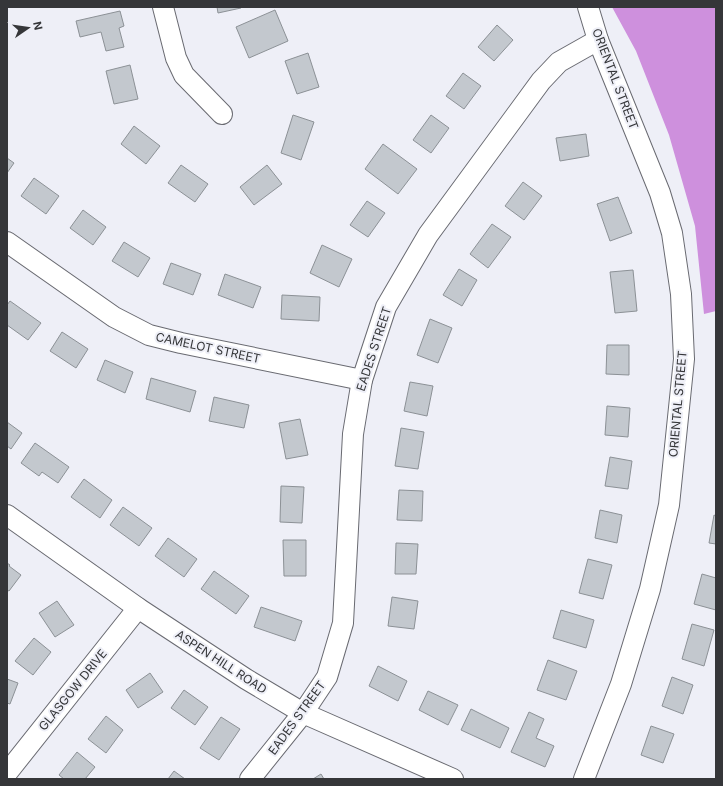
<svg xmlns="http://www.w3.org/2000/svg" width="723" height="786" viewBox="0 0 723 786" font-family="Inter,sans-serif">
  <rect width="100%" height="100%" fill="#eeeff7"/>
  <path fill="#ce90dd" d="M612,7H716V311L704,314L695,226L669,135L636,51Z"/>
  <g fill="#c3c8ce" stroke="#8c9196">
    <path d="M217,7H241V8L218,13Z"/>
    <path d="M275,10L288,41L249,58L236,27Z"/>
    <path d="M120,11L124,26L119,28L124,47L106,51L101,32L80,37L76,21Z"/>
    <path d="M497,25L513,40L494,61L478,47Z"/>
    <path d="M308,53L319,87L297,94L285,61Z"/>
    <path d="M130,65L138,99L114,104L106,71Z"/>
    <path d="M463,73L481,86L464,109L446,96Z"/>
    <path d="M293,115L314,122L301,160L281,153Z"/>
    <path d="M431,115L449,128L431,153L413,140Z"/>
    <path d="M134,126L160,146L146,164L121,144Z"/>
    <path d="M586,134L589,156L560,161L556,138Z"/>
    <path d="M383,144L417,169L398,194L365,169Z"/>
    <path d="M7,158L14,163L7,173Z"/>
    <path d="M181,165L208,184L195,202L168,183Z"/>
    <path d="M267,165L282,184L254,205L240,187Z"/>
    <path d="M34,178L59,196L46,214L21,196Z"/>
    <path d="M523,182L542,196L524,220L505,206Z"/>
    <path d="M618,197L632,233L610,241L597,204Z"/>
    <path d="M367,201L385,213L368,237L350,225Z"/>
    <path d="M83,210L106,227L93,245L70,228Z"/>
    <path d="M492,224L511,237L488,268L470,254Z"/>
    <path d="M124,242L150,258L138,277L112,261Z"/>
    <path d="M322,245L352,259L339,287L310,273Z"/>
    <path d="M171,263L201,274L193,295L163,284Z"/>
    <path d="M459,269L477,280L462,306L443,295Z"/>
    <path d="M633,270L637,311L615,313L610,272Z"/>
    <path d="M225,274L261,287L253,308L218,295Z"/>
    <path d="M282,295L320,297L319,321L281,319Z"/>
    <path d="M10,301L41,323L28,340L7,325V305Z"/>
    <path d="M430,319L452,328L438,363L417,355Z"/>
    <path d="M62,332L88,349L76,368L50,351Z"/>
    <path d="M607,345H629V375L606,374Z"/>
    <path d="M105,360L133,372L125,393L97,380Z"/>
    <path d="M151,378L196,391L190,412L146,399Z"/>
    <path d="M410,382L433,386L427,416L404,411Z"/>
    <path d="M214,397L249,405L244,428L209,421Z"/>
    <path d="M607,406L630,408L628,437L605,435Z"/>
    <path d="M300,419L308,455L286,459L279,423Z"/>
    <path d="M7,422L22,433L11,449L7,446Z"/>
    <path d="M401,428L424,432L418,469L395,466Z"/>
    <path d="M35,443L69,467L58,483L42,472L39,476L21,463Z"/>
    <path d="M610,457L632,461L628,489L605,486Z"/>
    <path d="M84,479L112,500L100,518L71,497Z"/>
    <path d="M281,486L304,487L302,523L280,522Z"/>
    <path d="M399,490L423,491L422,521L397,520Z"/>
    <path d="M123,507L152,528L139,546L110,525Z"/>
    <path d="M600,510L622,515L617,543L595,538Z"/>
    <path d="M714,515L716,516V544L709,543Z"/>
    <path d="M168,538L197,559L184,577L155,556Z"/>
    <path d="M283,540H306V576H284Z"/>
    <path d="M396,543L418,544L416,574H395Z"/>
    <path d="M588,559L612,565L603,599L579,593Z"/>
    <path d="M7,563L10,565L9,566L21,575L9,591L7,590Z"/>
    <path d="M214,571L249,596L236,614L201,589Z"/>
    <path d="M702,574L716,578V610L694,604Z"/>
    <path d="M392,597L418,601L414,629L388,626Z"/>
    <path d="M57,601L74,625L55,637L39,613Z"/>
    <path d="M261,607L302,621L295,641L254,627Z"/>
    <path d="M561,610L594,620L586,648L553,638Z"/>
    <path d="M692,624L714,630L704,666L682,659Z"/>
    <path d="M34,638L51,652L33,675L15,661Z"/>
    <path d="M548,660L577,671L566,700L537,690Z"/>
    <path d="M378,666L407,681L398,701L369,686Z"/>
    <path d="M150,673L163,692L138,708L126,690Z"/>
    <path d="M672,677L693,685L683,714L662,706Z"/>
    <path d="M7,679L18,683L10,704L7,703Z"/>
    <path d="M184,690L208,707L195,725L171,708Z"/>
    <path d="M428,691L458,705L448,725L419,710Z"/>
    <path d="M471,709L509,728L500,748L461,730Z"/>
    <path d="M529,712L544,719L536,738L554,746L545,767L511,752Z"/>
    <path d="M106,716L123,730L106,753L88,739Z"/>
    <path d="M221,717L240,729L219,760L200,748Z"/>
    <path d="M651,726L674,734L663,763L641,755Z"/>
    <path d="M77,752L95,767L85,779H64L59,775Z"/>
    <path d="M174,771L185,779H168Z"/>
    <path d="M321,774L324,779H313Z"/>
  </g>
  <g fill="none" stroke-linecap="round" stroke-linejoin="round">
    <g stroke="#696a71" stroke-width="22">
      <g id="minor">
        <path d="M163,7L176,58L184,75L222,114"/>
        <path d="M7,242L114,317L149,335L181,343L362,380"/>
        <path d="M7,515L138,608L246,679L303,713L453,779"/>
        <path d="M7,773L138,608"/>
        <path d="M250,779L303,713L327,677L343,623L353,434L362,380L386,307L428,235L541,81L559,62L598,40"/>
        <path d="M584,779L621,684L650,589L669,505L684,359L681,294L672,233L660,193L598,40L588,7"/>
      </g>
    </g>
    <use href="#minor" stroke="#fff" stroke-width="20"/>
  </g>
  <g text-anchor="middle" stroke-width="4" stroke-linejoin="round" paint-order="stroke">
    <g font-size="12" fill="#353639" stroke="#eeeff7">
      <text transform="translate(615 79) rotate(69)" y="4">ORIENTAL STREET</text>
      <text transform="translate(208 348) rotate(12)" y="4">CAMELOT STREET</text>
      <text transform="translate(374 349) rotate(-72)" y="4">EADES STREET</text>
      <text transform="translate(678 404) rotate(-85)" y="4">ORIENTAL STREET</text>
      <text transform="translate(221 662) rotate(33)" y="4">ASPEN HILL ROAD</text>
      <text transform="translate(73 690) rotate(-51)" y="4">GLASGOW DRIVE</text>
      <text transform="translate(297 718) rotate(-54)" y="4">EADES STREET</text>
    </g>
  </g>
  <rect width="723" height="786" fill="none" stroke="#353639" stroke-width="16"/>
  <g transform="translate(28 28) rotate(77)" stroke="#eeeff7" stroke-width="3" paint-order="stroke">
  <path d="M0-3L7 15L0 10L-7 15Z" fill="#353639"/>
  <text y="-6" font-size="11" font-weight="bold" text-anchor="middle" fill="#353639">N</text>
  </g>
</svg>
